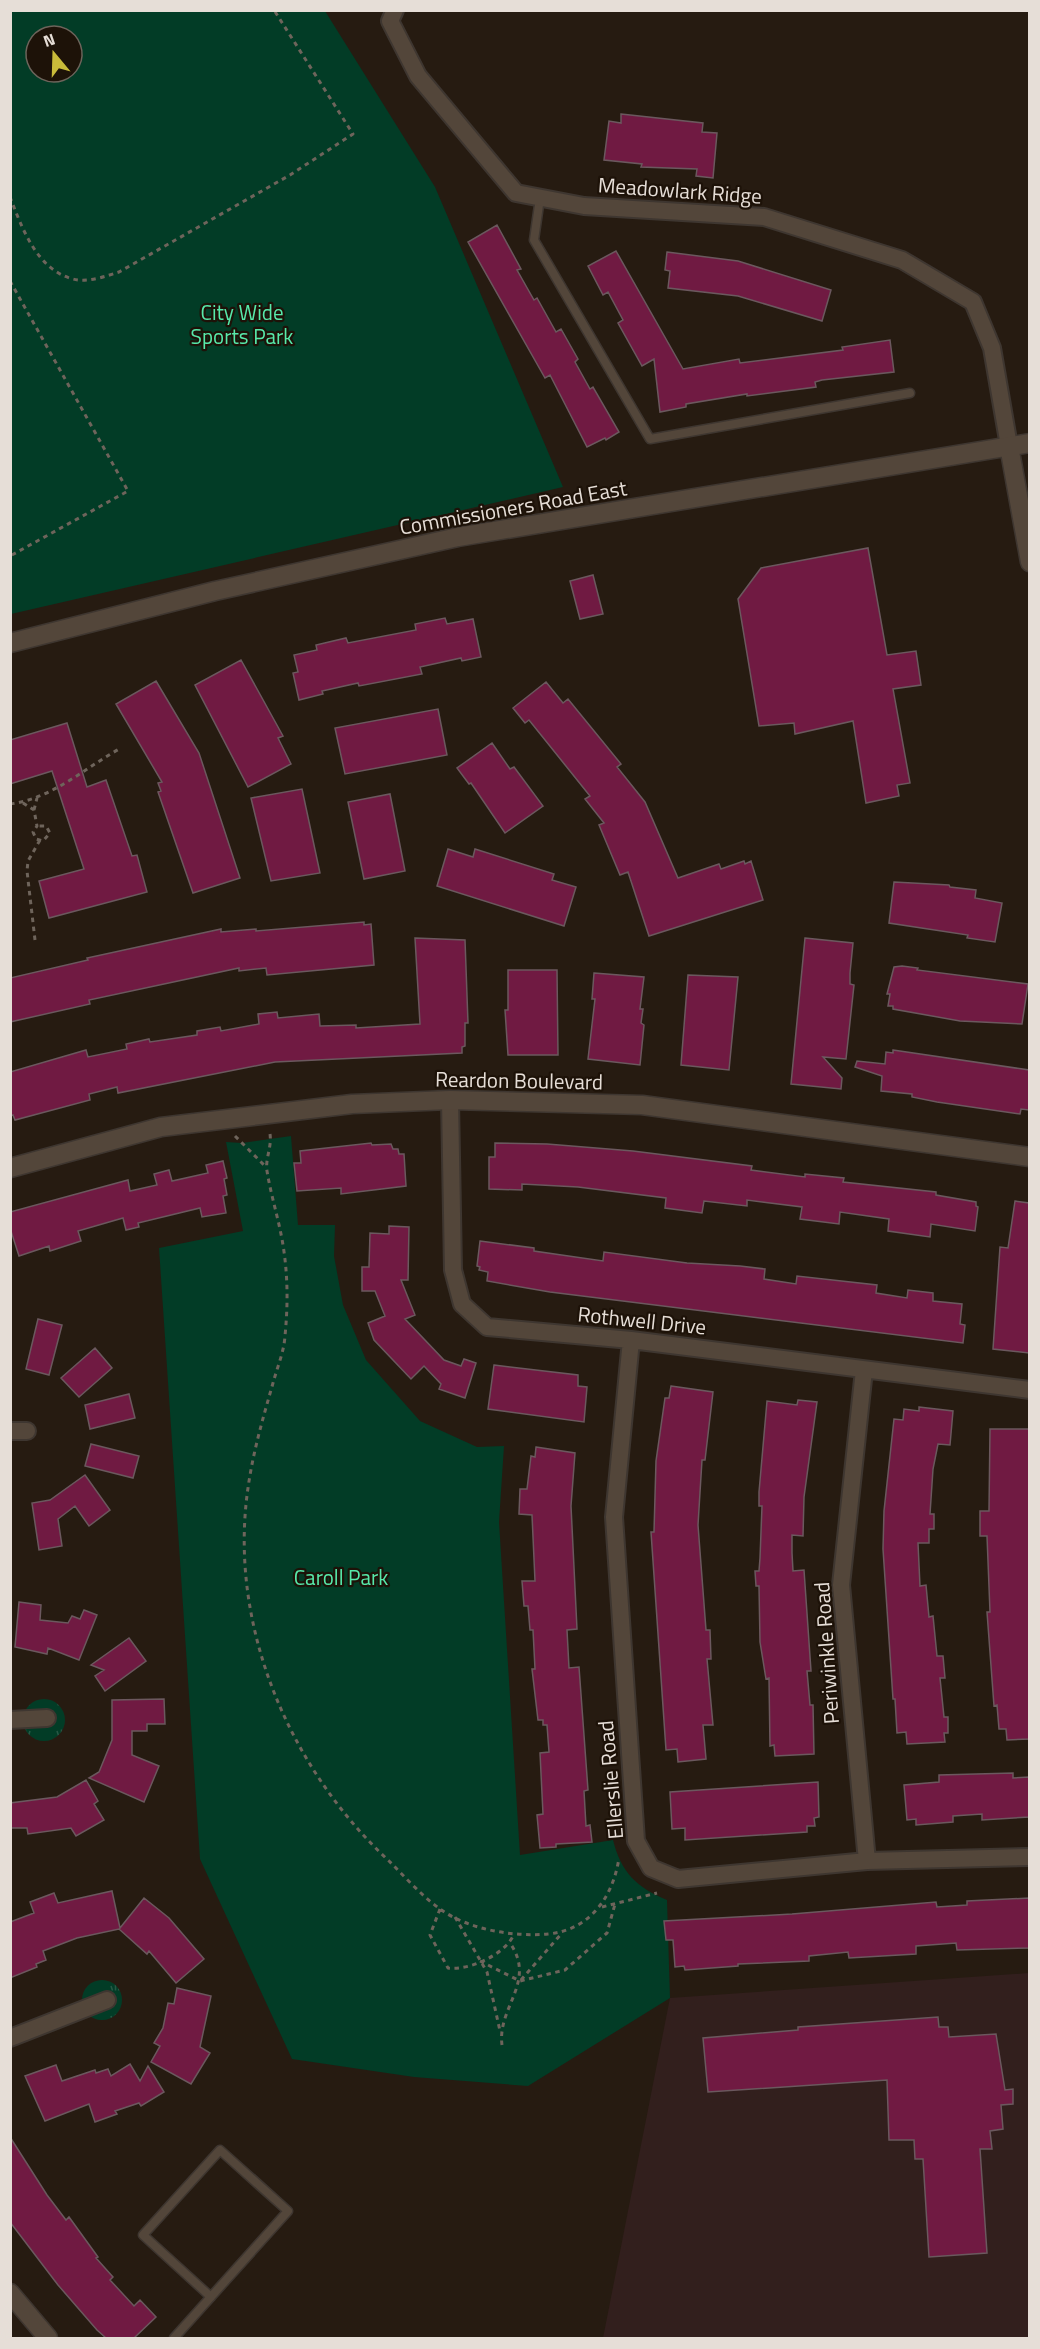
<svg xmlns="http://www.w3.org/2000/svg" width="1040" height="2349" font-family="'Titillium Web',sans-serif">
  <style>
    .education { fill: #321f1d }
    .grass { fill: url(#grass-tufts) }
    .park { fill: #023c26; fill-rule: evenodd }
    .building { fill: #701a42; stroke: #6b585e; stroke-width: 1.5 }
    .lines { fill: none; stroke-linecap: round; stroke-linejoin: round }
    .lane-casing { stroke: #3e3630; stroke-width: 11 }
    .street-casing { stroke: #3e3630; stroke-width: 20 }
    .secondary-casing { stroke: #3e3630; stroke-width: 21 }
    .path { stroke: #6e645b; stroke-width: 3; stroke-dasharray: 4.5 4.5; stroke-linecap: butt }
    .lane { stroke: #53463a; stroke-width: 8 }
    .street { stroke: #53463a; stroke-width: 16 }
    .secondary { stroke: #53463a; stroke-width: 18 }
    .labels { text-anchor: middle; dominant-baseline: central; stroke-width: 4.5; stroke-linejoin: round; paint-order: stroke }
    .street-label { font-size: 21px; fill: #e6ded7; stroke: #1d1208 }
    .park-label { font-size: 21px; fill: #57e9aa; stroke: #1d1208 }
  </style>
  <defs>
    <pattern id="grass-tufts" width="24" height="20" patternUnits="userSpaceOnUse" patternTransform="scale(1.5)"><rect width="24" height="20" fill="#023c26"/><path d="M3 7l-1-3M5 7V3M7 7l1-3M15 17l-1-3M17 17v-4M19 17l1-3" fill="none" stroke="#275845"/></pattern>
  </defs>
  <rect width="100%" height="100%" fill="#261b11"/>
  <path class="education" d="M1029,1973V2338H603L670,1998Z"/>
  <path class="grass" d="M23 1720a21 21 0 1 1 42 0a21 21 0 1 1-42 0Z
    M82 2000a20 20 0 1 1 40 0a20 20 0 1 1-40 0Z"/>
  <path class="park" d="M10,11H325L435,187L563,487L11,614ZM36,36H72V72H36Z
    M291,1136L298,1225H335L334,1256L343,1305L366,1360L420,1421L477,1447L504,1446L499,1522L520,1855L613,1840C621,1872 636,1887 667,1900L670,1998L528,2086L414,2077L292,2059L200,1859L159,1248L243,1231L226,1142L242,1143Z"/>
  <path class="building" d="M621,114L703,123L702,132L717,133L713,178L696,176L697,169L641,167L642,164L604,160L609,121L621,123Z
    M497,225L521,269L517,270L534,300L537,298L556,332L561,329L578,359L575,362L590,389L593,387L619,432L606,440L605,438L587,447L550,375L545,378L468,242Z
    M616,251L683,369L739,359L740,363L843,350L842,347L890,340L894,372L822,380L815,382L816,387L747,396V394L686,404V407L660,412L654,359L642,366L618,323L623,320L608,292L603,295L588,266Z
    M667,252L738,261L831,290L822,321L738,296L668,288L670,271L665,270Z
    M868,548L887,655L916,651L921,685L893,689L910,783L897,785L899,796L866,803L853,721L795,734L794,723L759,726L738,599L761,568Z
    M593,575L603,614L580,619L570,581Z
    M445,618L447,624L473,619L481,657L462,661L461,658L420,667L422,674L359,686L358,683L322,691L323,694L299,700L293,673L298,672L294,655L317,650L316,645L346,638L348,643L416,630L415,624Z
    M241,660L283,736L278,738L291,764L248,787L195,685Z
    M156,681L199,753L240,878L193,893L158,792L161,791L158,783L162,782L116,704Z
    M546,682L563,703L568,699L621,764L617,767L645,802L678,878L719,864L721,869L744,861L745,864L751,861L763,900L649,936L628,872L620,875L599,825L604,823L585,799L590,796L529,720L525,723L513,708Z
    M438,709L447,755L345,774L335,728Z
    M67,723L87,787L106,780L132,856L137,855L147,892L49,918L39,881L84,869L52,771L10,784V740Z
    M492,743L510,769L514,767L543,806L505,833L471,783L469,784L457,768Z
    M302,789L320,873L271,881L251,798Z
    M390,794L405,871L364,879L348,802Z
    M448,849L473,857L475,849L554,874L552,880L576,887L564,926L437,886Z
    M894,882L949,885L950,887L976,890L975,898L1002,903L995,942L967,938L968,935L889,923Z
    M364,922V925L371,924L374,965L267,975L266,968L239,971V968L89,1000L90,1004L10,1022V978L88,960L87,958L221,929V932L256,929V931Z
    M415,938L465,940L468,1023H465V1046L462,1047V1053L275,1062L118,1093L117,1087L89,1094L90,1100L15,1120L13,1115L10,1116V1072L86,1050L88,1057L127,1049L126,1044L149,1039L150,1042L197,1035V1031L220,1027L221,1031L259,1024L258,1014L277,1012L278,1018L319,1014L320,1026L356,1025V1028L420,1024Z
    M805,938L853,943L850,973V984L854,985L846,1059L823,1057L842,1078L841,1089L791,1084Z
    M902,966L918,968L917,970L1028,984L1022,1024L960,1021L893,1009V1006H888L890,994H887L894,967Z
    M508,970H557L558,1055H508L505,1010H508Z
    M594,973L644,977L640,1009H643L641,1023L644,1025L640,1065L588,1059L595,999H592Z
    M688,975L738,977L729,1070L681,1065Z
    M893,1050L1029,1070V1110L1021,1109L1020,1114L937,1102L912,1097V1094L881,1091L882,1076L855,1067L857,1061L885,1064L886,1052L893,1053Z
    M371,1143L372,1145L391,1144L393,1149H398L399,1154H404L406,1186L341,1194V1188L297,1191L294,1163H301L300,1151Z
    M495,1143L547,1144L633,1151L752,1166L751,1170L805,1177V1174L844,1178L843,1182L936,1192V1195L976,1202V1206L978,1207L975,1231L931,1224L930,1237L888,1231L889,1219L840,1212L839,1224L800,1219L802,1207L747,1200V1206L704,1201L702,1213L665,1208L666,1198L578,1187L522,1184V1190L489,1189V1157H495Z
    M223,1161L227,1178L224,1179L227,1195L223,1196L226,1213L202,1217L200,1208L138,1223L139,1227L126,1230L123,1218L78,1231L81,1241L50,1251L49,1246L19,1256L10,1228V1212L128,1180L130,1191L157,1185L154,1174L169,1170L172,1181L208,1173L206,1165Z
    M1015,1201L1029,1203V1353L993,1349L1000,1247L1008,1248Z
    M389,1226L409,1227L408,1280H401L415,1315L405,1319L444,1360L461,1366L464,1359L476,1363L465,1398L439,1389L441,1384L424,1366L411,1379L374,1340L368,1323L385,1316L375,1291H362V1267H369L370,1233L389,1234Z
    M480,1241L534,1248V1251L603,1261L604,1252L687,1263L740,1266L765,1269L764,1279L796,1284L797,1276L877,1285L876,1293L907,1298L908,1290L933,1293V1301L962,1304L960,1324L965,1325L963,1343L550,1292L487,1281L488,1272L479,1270L480,1267L477,1266Z
    M38,1319L62,1325L49,1375L26,1369Z
    M95,1348L112,1368L79,1397L61,1378Z
    M494,1365L578,1375V1386L587,1387L584,1422L488,1409Z
    M671,1386L713,1392L705,1460H702L698,1525L706,1630H710L711,1659H707L713,1725H703L706,1759L678,1762L677,1749L666,1750L651,1532H654L656,1461L665,1398H669Z
    M129,1394L135,1418L90,1429L85,1405Z
    M798,1400L817,1402L804,1497L803,1536L792,1535V1553L793,1571L804,1570L811,1671H807L810,1705H813L814,1754L775,1756L774,1745L770,1746L769,1678L766,1679L760,1642L759,1586H756L755,1571H759L760,1558L762,1506H759V1492L767,1401L797,1405Z
    M919,1407L953,1411L950,1445L938,1444L933,1469L930,1514H934V1529H929V1543H918L920,1586L926,1585L929,1617L933,1616L937,1656H943L945,1678H940L944,1717H948V1733H944L945,1742L907,1744L906,1732L897,1733L895,1699H893L883,1549L884,1511L894,1419L903,1420L904,1409L919,1411Z
    M990,1429H1029V1739L1007,1740L1006,1729H999L997,1705L994,1706L987,1612H990L987,1536H980V1511H989Z
    M91,1444L139,1456L133,1478L85,1466Z
    M536,1447L575,1453L571,1506L577,1629L567,1630L569,1668L579,1667L588,1790L584,1791L586,1826L590,1825L592,1842L556,1844V1847L540,1848L537,1815L543,1814L540,1753L549,1752L547,1725H543V1720H538L532,1669H535L533,1630H530L528,1606H524L522,1581H535L532,1515L519,1514L520,1489H527L531,1456L535,1457Z
    M85,1475L110,1510L89,1526L75,1506L58,1519L62,1546L39,1550L32,1503L50,1500Z
    M19,1602L41,1605L40,1620L68,1623L72,1616L80,1619L84,1610L97,1615L79,1660L48,1648L47,1654L15,1647Z
    M129,1638L146,1661L105,1691L95,1676L104,1670L91,1665Z
    M164,1699L165,1724H147V1731H132V1755L159,1766L144,1802L89,1778L99,1772L112,1740V1700Z
    M1013,1773V1778L1029,1777V1817L982,1820V1814L953,1816V1822L916,1825V1819L907,1820L904,1785L939,1782V1775Z
    M86,1780L98,1801L94,1804L104,1820L76,1836L71,1828L28,1834L27,1828H10V1803L57,1797Z
    M818,1782L819,1817L814,1818L815,1826H807V1832L685,1840V1828L672,1829L670,1792Z
    M112,1891L120,1928L144,1898L169,1918L204,1959L176,1983L149,1951L147,1954L119,1929L77,1938L43,1951L46,1960L36,1964L37,1967L10,1978V1922L34,1913L30,1902L54,1893L58,1903Z
    M1029,1898V1948L957,1950L956,1943L916,1946V1954L849,1958L848,1952L809,1956V1961L738,1964V1966L685,1970L684,1966L675,1967L673,1940H666L664,1921L792,1914L936,1902L937,1907L967,1905V1901Z
    M177,1988L211,1996L200,2047L210,2053L191,2084L151,2062L160,2046L154,2043L163,2028L168,2003L174,2004Z
    M938,2017L939,2027H948L949,2037L996,2034L1005,2090L1013,2089V2104L1001,2105L1003,2129L990,2131L992,2149H980L987,2253L929,2257L923,2159H915L914,2140H889L887,2080L708,2092L703,2038L798,2030V2027Z
    M130,2064L140,2081L148,2066L164,2092L141,2106L139,2103L115,2111L117,2114L95,2122L89,2104L45,2121L25,2076L56,2065L62,2081L95,2070L96,2073L108,2069L111,2076Z
    M10,2137L47,2195L66,2220L69,2217L98,2257L96,2258L113,2277L110,2280L134,2306L140,2300L156,2317L134,2338H106L97,2330L58,2285L10,2222Z"/>
  <g class="lines">
    <defs>
      <path id="lane" d="M540,198L534,240L650,439L910,393
        M174,2338L288,2211L220,2150L143,2235L211,2297"/>
      <path id="street" d="M395,10L390,21L418,76L516,193L584,206L764,217L902,260L973,302L992,348L1009,446
        M450,1100L453,1270L462,1304L487,1327L631,1340L1030,1390
        M631,1340L614,1517L636,1841L651,1868L678,1879L867,1861L1030,1857
        M864,1370L841,1585L867,1861
        M10,1431H27
        M10,1720L47,1718
        M10,2038L107,2000"/>
      <path id="secondary" d="M1009,446L1030,562
        M10,643L215,591L458,537L1030,443
        M10,1168L161,1127L352,1104L450,1100L642,1105L1030,1157
        M10,2293L48,2338"/>
    </defs>
    <use href="#lane" class="lane-casing"/>
    <use href="#street" class="street-casing"/>
    <use href="#secondary" class="secondary-casing"/>
    <path class="path" d="M10,197C22,228 37,270 73,279C88,283 106,276 119,272L290,175L353,134L274,10
      M10,281L128,491L10,556
      M23,803L34,810L37,826L33,832L36,839L43,841L50,833L46,826H37
      M10,804C52,799 86,767 121,748
      M34,810L37,798
      M35,940L27,871L28,861L40,840
      M270,1134C272,1147 265,1159 267,1171C271,1196 279,1220 283,1245C288,1276 288,1305 285,1336C284,1352 277,1368 273,1383C263,1418 253,1452 248,1488C228,1625 289,1768 389,1861C405,1877 422,1896 440,1909C469,1930 514,1937 548,1934C590,1930 613,1897 619,1858
      M235,1136L266,1167
      M602,1907L657,1893
      M440,1909L430,1935L448,1968C469,1971 506,1954 514,1934
      M455,1917L487,1972L500,2031
      M480,1961L520,1981L565,1970L607,1933L615,1904
      M521,1980L562,1933
      M502,2045C497,2007 537,1982 510,1943"/>
    <use href="#lane" class="lane"/>
    <use href="#street" class="street"/>
    <use href="#secondary" class="secondary"/>
  </g>
  <g class="labels">
    <g class="street-label">
      <text transform="translate(680 190) rotate(4)">Meadowlark Ridge</text>
      <text transform="translate(513 507) rotate(-10)">Commissioners Road East</text>
      <text transform="translate(519 1080) rotate(1)">Reardon Boulevard</text>
      <text transform="translate(642 1320) rotate(6)">Rothwell Drive</text>
      <text transform="translate(826 1653) rotate(-94)">Periwinkle Road</text>
      <text transform="translate(610 1780) rotate(-95)">Ellerslie Road</text>
    </g>
    <g class="park-label">
      <text x="242" y="312">City Wide<tspan x="242" dy="24">Sports Park</tspan></text>
      <text x="341" y="1577">Caroll Park</text>
    </g>
  </g>
  <rect width="1040" height="2349" fill="none" stroke="#e6ded7" stroke-width="24"/>
  <g transform="translate(54 54) rotate(341)"><circle r="28" fill="#1d1208" stroke="#6d645b" stroke-width="1.5"/>
  <path d="M0-4.5L10 22L0 15L-10 22Z" fill="#c9bb3a"/>
  <text y="-9" font-size="16" font-weight="bold" text-anchor="middle" fill="#e6ded7">N</text>
  </g>
</svg>
